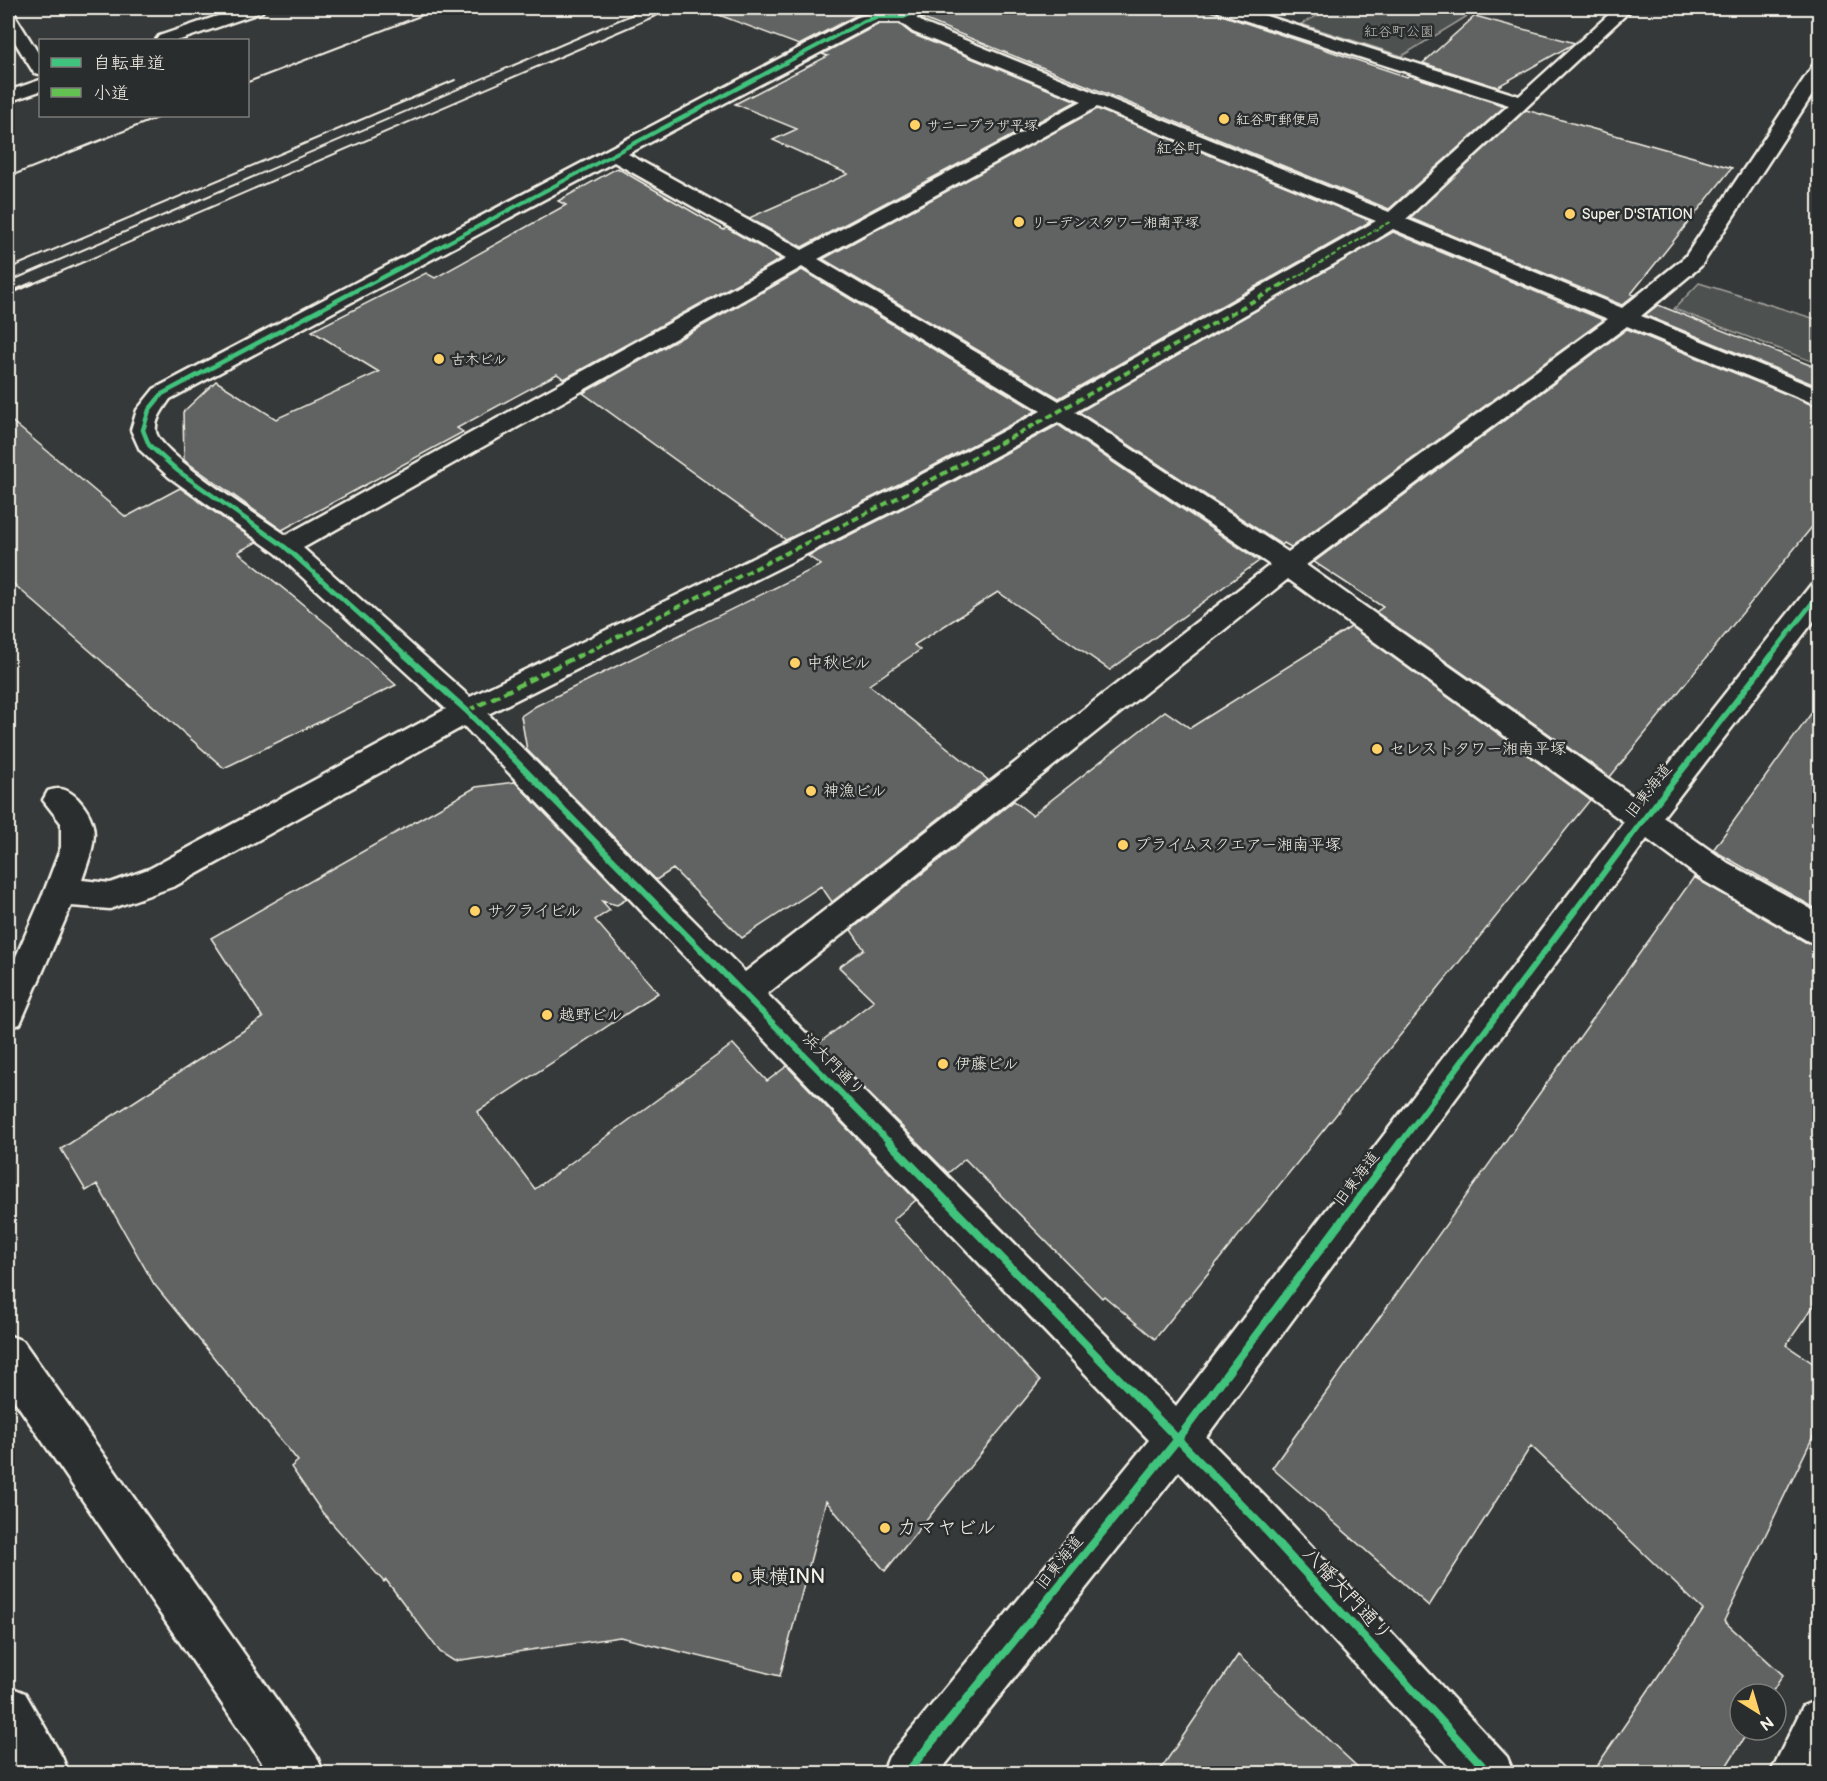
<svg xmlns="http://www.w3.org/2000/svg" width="1827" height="1781" font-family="'Balsamiq Sans','Klee One',sans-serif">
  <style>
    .green { fill: #4e514f; stroke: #a1a19c; stroke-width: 1.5 }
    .building { fill: #616362; stroke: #f4f1e8; stroke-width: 1.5 }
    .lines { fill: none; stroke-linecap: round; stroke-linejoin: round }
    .minor-casing { stroke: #f4f1e8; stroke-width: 5 }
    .minor { fill: #2a2d2e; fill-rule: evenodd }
    .rail-far1 { stroke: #f4f1e8; stroke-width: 2 }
    .rail { stroke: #f4f1e8; stroke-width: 4 }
    .quiet-far2 { stroke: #63c152; stroke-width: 2; stroke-dasharray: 5 2; stroke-linecap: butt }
    .quiet-far1 { stroke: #63c152; stroke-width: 4; stroke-dasharray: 7 4; stroke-linecap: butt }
    .quiet { stroke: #63c152; stroke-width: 4.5; stroke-dasharray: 9 4.5; stroke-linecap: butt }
    .cycleway-far3-casing { stroke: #2a2d2e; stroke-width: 6 }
    .cycleway-far2-casing { stroke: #2a2d2e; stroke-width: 8 }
    .cycleway-far1-casing { stroke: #2a2d2e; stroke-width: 10 }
    .cycleway-casing { stroke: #2a2d2e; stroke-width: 11 }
    .cycleway-far3 { stroke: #40c37c; stroke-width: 4 }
    .cycleway-far2 { stroke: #40c37c; stroke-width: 4.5 }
    .cycleway-far1 { stroke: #40c37c; stroke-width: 6 }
    .cycleway { stroke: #40c37c; stroke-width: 8 }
    .poi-dot { fill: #ffd166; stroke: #2a2d2e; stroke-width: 2 }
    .labels { text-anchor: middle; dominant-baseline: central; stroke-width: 5; stroke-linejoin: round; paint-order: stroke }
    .far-park-label { font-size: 14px; fill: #bab9b2; stroke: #2a2d2e }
    .far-poi-label { font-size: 14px; fill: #f4f1e8; stroke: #2a2d2e; text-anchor: start }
    .far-neighbourhood-label { font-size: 15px; fill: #f4f1e8; stroke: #2a2d2e }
    .poi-label { font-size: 16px; fill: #f4f1e8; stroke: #2a2d2e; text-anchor: start }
    .street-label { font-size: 16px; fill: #f4f1e8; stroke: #2a2d2e }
    .near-poi-label { font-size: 20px; fill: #f4f1e8; stroke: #2a2d2e; text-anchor: start }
    .near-street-label { font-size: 20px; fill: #f4f1e8; stroke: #2a2d2e }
  </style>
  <rect width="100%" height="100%" fill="#363939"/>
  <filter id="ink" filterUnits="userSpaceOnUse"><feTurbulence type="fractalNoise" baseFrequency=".0167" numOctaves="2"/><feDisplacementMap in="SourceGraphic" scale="12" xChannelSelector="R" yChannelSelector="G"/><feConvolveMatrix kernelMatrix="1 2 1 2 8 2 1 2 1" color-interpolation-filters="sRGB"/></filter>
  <g filter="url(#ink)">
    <path class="green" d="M1332,8H1444L1469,15L1402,56L1301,24Z
      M1699,283L1819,320V364L1674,309Z"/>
    <path class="building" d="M712,8H906L901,10H876L857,15L799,45L711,12Z
      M933,8H1201L1407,77L1409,75L1505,106L1389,209L921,18L930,14Z
      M1475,16L1575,43L1497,87L1423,63Z
      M879,24H899L912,34L1077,101L802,247L749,218L848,174L773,140L797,129L735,104L828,56L822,54Z
      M1097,109L1371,221L1059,398L823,259Z
      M1526,110L1732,168L1631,294L1634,295L1622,305L1410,218Z
      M617,168L724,230L727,228L781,259L564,379L557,374L457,428L463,432L282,530L184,460L183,412L216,381L276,419L379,372L312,331L426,273L435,278L566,205L558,201Z
      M1393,232L1603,320L1291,547L1284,543L1282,545L1079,412Z
      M802,270L1036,411L901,483L786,540L583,393Z
      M1658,305L1820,369V387L1645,315Z
      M1627,329L1820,408V517L1610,777L1376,612L1383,607L1314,562Z
      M8,418L126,517L180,488L257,542L238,552L332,628L396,685L224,768L8,579Z
      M1058,425L1259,561L1110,670L998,592L914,645L920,650L869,685L988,780L832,902L821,886L742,938L673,869L656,880L527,750L521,716L536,706L821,565L808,556L921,499Z
      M1351,627L1590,800L1155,1339L1104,1296L1102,1298L965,1159L948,1173L819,1043L874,1001L839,967L864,949L851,930L1014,801L1032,815L1165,711L1190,728Z
      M1820,701V911L1713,850Z
      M515,782L627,899L617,905L602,901L610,910L595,920L658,993L477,1112L535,1189L733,1044L767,1081L787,1066L916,1200L893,1220L1040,1381L885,1571L826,1501L780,1676L620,1637L454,1661L440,1652L386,1580L384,1582L322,1512L291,1467L298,1461L154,1284L97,1184L86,1191L61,1149L263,1018L211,938L476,787Z
      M1694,877L1807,943L1820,947V1297L1786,1345L1820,1368V1422L1724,1621L1783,1675L1771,1694H1740V1730H1749L1722,1773H1592L1703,1610L1531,1446L1429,1606L1272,1468Z
      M1238,1655L1364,1773H1158Z"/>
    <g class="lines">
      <defs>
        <path id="minor" d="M241,8H264L262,12L180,40H156L159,36Z
          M910,8H931L929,12L916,18L925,24L1389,212L1509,105L1219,12L1217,8H1241L1519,96L1616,8H1633L1406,219L1622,308L1685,257L1814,64L1820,63V83L1701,266L1641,316L1820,390V406L1627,326L1306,565L1640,801L1810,586L1820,584V613L1663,817L1728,863L1820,914V945L1808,941L1704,881L1647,839L1206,1437L1278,1510L1507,1757L1514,1774H1456L1179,1471L938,1774H882L889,1757L1149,1440L464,726L175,886L110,909L71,906L20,1024L8,1028V975L44,892L61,847V823L43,800L48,791C61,787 67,789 77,798C104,827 93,847 82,880L110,883L151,868L446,709L276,553L169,477L140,450L131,430L137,410L154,389L858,17L877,12H901ZM878,22H900L913,32L1082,101L802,250L628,154ZM1097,107L1376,221L1059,401L818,259ZM614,162L786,259L286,535C262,518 161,455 156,432C154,420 164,408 170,399ZM1393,229L1608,319L1288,552L1075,412L1374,241ZM802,267L1041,411L902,485L470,697L303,548ZM1058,422L1270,565L745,972L488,714L920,497ZM1288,579L1624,822L1176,1406L767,994Z
          M8,13L14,14L40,56V74L34,73L8,31Z
          M40,80V91L8,102V91Z
          M8,1335L23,1341L317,1757L324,1774H270L8,1391Z
          M8,1686L25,1693L62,1757L69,1774H17L8,1756Z
          M1820,1699V1774H1770L1803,1706Z"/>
      </defs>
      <use href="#minor" class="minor-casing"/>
      <use href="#minor" class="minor"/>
      <path class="rail-far1" d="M248,82L441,8
        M8,177L162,116
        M8,269L455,80
        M8,282L647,8
        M30,285L674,8"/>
      <path class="rail" d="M8,294L33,283"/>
      <path class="quiet-far2" d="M1283,285L1391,221"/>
      <path class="quiet-far1" d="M577,657L911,491L1045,419L1285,283"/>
      <path class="quiet" d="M467,711L580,655"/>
      <defs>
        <path id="cycleway-far3" d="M368,285L864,21L877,17H904L923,8"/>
        <path id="cycleway-far2" d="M370,283L162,394L149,410L143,430L149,445L178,471L285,547L407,657
          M1770,657L1820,593"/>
        <path id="cycleway-far1" d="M405,655L467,711L891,1144
          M1400,1144L1644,819L1772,655"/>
        <path id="cycleway" d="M889,1142L1262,1526L1490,1774
          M906,1774L1178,1439L1401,1142"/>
      </defs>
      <use href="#cycleway-far3" class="cycleway-far3-casing"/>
      <use href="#cycleway-far2" class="cycleway-far2-casing"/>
      <use href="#cycleway-far1" class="cycleway-far1-casing"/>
      <use href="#cycleway" class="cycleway-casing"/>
      <use href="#cycleway-far3" class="cycleway-far3"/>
      <use href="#cycleway-far2" class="cycleway-far2"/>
      <use href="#cycleway-far1" class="cycleway-far1"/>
      <use href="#cycleway" class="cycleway"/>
    </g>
  </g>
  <g class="poi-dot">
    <circle cx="1224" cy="119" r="6"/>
    <circle cx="915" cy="125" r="6"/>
    <circle cx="1570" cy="214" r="6"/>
    <circle cx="1019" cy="222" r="6"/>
    <circle cx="439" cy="359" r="6"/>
    <circle cx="795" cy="663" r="6"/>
    <circle cx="1377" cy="749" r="6"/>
    <circle cx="811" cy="791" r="6"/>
    <circle cx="1123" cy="845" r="6"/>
    <circle cx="475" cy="911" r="6"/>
    <circle cx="547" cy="1015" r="6"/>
    <circle cx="943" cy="1064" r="6"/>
    <circle cx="885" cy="1528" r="6"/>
    <circle cx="737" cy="1577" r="6"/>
  </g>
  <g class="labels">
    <g class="far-park-label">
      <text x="1399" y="31">紅谷町公園</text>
    </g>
    <g class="far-poi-label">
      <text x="1236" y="119">紅谷町郵便局</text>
      <text x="927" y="125">サニープラザ平塚</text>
      <text x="1582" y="214">Super D'STATION</text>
      <text x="1031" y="222">リーデンスタワー湘南平塚</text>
      <text x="451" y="359">古木ビル</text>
    </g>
    <g class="far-neighbourhood-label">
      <text x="1179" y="148">紅谷町</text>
    </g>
    <g class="poi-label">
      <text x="807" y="663">中秋ビル</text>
      <text x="1389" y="749">セレストタワー湘南平塚</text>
      <text x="823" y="791">神漁ビル</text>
      <text x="1135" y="845">プライムスクエアー湘南平塚</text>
      <text x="487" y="911">サクライビル</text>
      <text x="559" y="1015">越野ビル</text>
      <text x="955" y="1064">伊藤ビル</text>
    </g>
    <g class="street-label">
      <text transform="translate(1649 791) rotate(-52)">旧東海道</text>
      <text transform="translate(833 1065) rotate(46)">浜大門通り</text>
      <text transform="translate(1357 1179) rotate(-53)">旧東海道</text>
      <text transform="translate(1060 1563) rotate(-51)">旧東海道</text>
    </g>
    <g class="near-poi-label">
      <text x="897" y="1528">カマヤビル</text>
      <text x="749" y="1577">東横INN</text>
    </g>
    <g class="near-street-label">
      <text transform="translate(1347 1594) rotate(47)">八幡大門通り</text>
    </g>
  </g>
  <rect width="1827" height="1781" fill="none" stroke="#2a2d2e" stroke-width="30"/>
  <rect x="15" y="15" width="1797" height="1751" fill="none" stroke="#f4f1e8" stroke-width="2" filter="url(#ink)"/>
  <rect x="39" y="39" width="210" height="78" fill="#2a2d2e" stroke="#7b7b78" stroke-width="1.5"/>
  <rect x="51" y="58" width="30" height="9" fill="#40c37c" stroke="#7b7b78" stroke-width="1.5"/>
  <text x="93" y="69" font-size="18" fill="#f4f1e8">自転車道</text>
  <rect x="51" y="88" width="30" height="9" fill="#63c152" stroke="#7b7b78" stroke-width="1.5"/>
  <text x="93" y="99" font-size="18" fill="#f4f1e8">小道</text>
  <g transform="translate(1758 1712) rotate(143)"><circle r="28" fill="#2a2d2e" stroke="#7b7b78" stroke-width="1.5"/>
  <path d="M0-4.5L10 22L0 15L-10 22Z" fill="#ffd166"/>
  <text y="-9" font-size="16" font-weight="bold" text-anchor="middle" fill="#f4f1e8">N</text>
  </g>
</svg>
